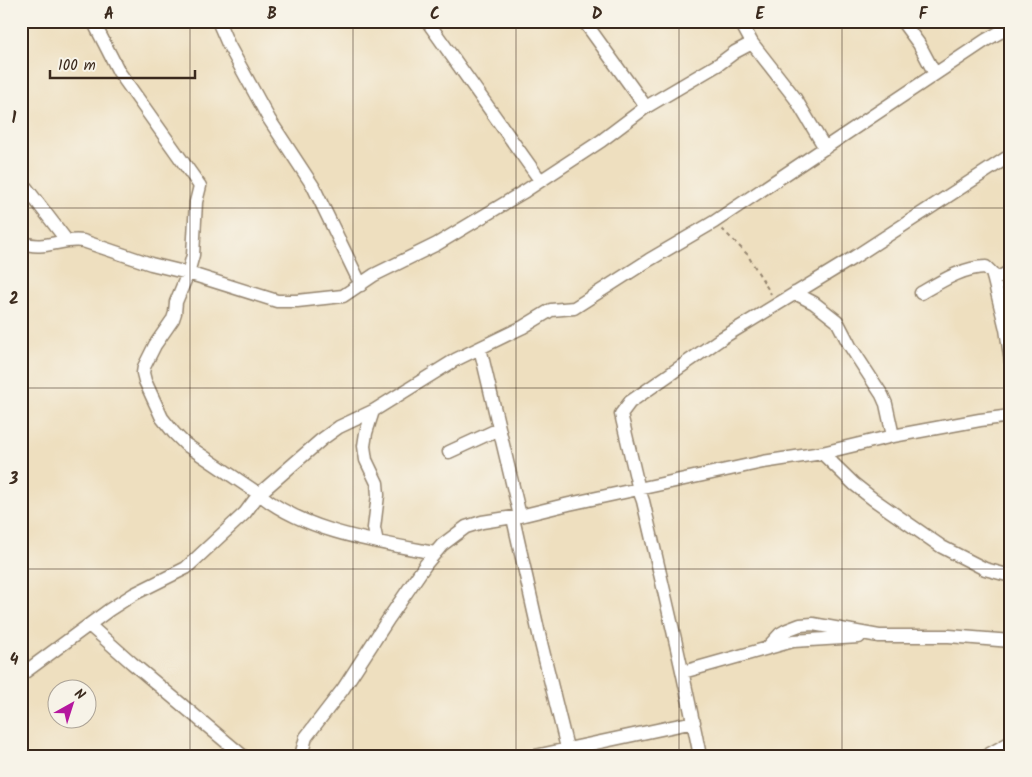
<svg xmlns="http://www.w3.org/2000/svg" width="1032" height="777" font-family="Kalam,sans-serif">
  <style>
    .lines { fill: none; stroke-linecap: round; stroke-linejoin: round }
    .minor-casing { stroke: #94846e; stroke-width: 15 }
    .path { stroke: #94846e; stroke-width: 2; stroke-dasharray: 4 4; stroke-linecap: butt }
    .minor { stroke: #fff; stroke-width: 12 }
    .grid { fill: none; stroke: #3b2a1e; stroke-width: 1; stroke-opacity: 0.55 }
    .neatline { fill: none; stroke: #3b2a1e; stroke-width: 2 }
    .grid-label { font-size: 16px; text-anchor: middle; font-weight: bold; fill: #3b2a1e }
  </style>
  <rect width="100%" height="100%" fill="#f7f3e8"/>
  <filter id="ink" filterUnits="userSpaceOnUse"><feTurbulence type="fractalNoise" baseFrequency=".02" numOctaves="2"/><feDisplacementMap in="SourceGraphic" scale="10" xChannelSelector="R" yChannelSelector="G"/><feConvolveMatrix kernelMatrix="1 2 1 2 8 2 1 2 1" color-interpolation-filters="sRGB"/></filter>
  <filter id="wash" filterUnits="userSpaceOnUse"><feTurbulence type="fractalNoise" baseFrequency=".0096" numOctaves="4" result="noise"/><feDisplacementMap in="SourceGraphic" scale="20" xChannelSelector="R" yChannelSelector="G"/><feGaussianBlur stdDeviation="1.12" result="paint"/><feColorMatrix in="noise" values="0 0 0 0 0 0 0 0 0 0 0 0 0 0 0 0 0 1.4 0 .05"/><feComposite in="paint" operator="in"/></filter>
  <g filter="url(#wash)">
    <rect width="100%" height="100%" fill="#eedfbf"/>
  </g>
  <g filter="url(#ink)">
    <g class="lines">
      <defs>
        <path id="minor" d="M93,21L119,72L200,186L196,202L193,255L188,273L176,302L175,313L173,319L155,345L144,367L143,373L145,381L162,418L174,433L185,444L259,494L321,440L339,427L373,411L455,360L523,327L551,310L574,308L649,260L714,222L986,40L1011,26
          M218,21L228,44L269,119L313,186L361,285
          M427,21L540,180
          M584,21L646,107
          M740,21L752,43L795,98L825,148
          M902,21L919,44L935,74
          M21,181L67,241
          M21,242C44,252 62,237 83,241L151,264L188,273L277,301H297L343,296L374,275L437,244L525,191L601,141L646,107L719,64L735,52L752,43
          M994,280L1011,271
          M795,293L814,303L837,321L850,346L882,395L886,404L893,436
          M921,293C940,282 963,267 986,267L992,273L994,280L1006,329L1011,362
          M480,348L520,516
          M373,411L366,433L364,446L366,460L377,483L378,495L374,528L377,542
          M449,452L499,429
          M822,453L854,484L873,499L942,547L985,569L1011,576
          M513,518L541,643L569,756
          M89,625L132,663L243,756
          M767,648L780,634L787,630L800,625L813,624L879,636H949L1011,641
          M683,672L793,641L859,637
          M21,675L109,610L134,594L186,568L245,513L259,494C306,532 376,542 435,553
          M301,756L306,737L343,689L389,618L426,564L442,545L466,527L482,522L520,516L569,504L763,462L822,453L893,436L980,420L1011,416
          M535,756L694,722
          M700,756C683,670 663,586 643,501L639,490L621,414L630,402L722,338L853,258L1011,155
          M986,756L1011,742"/>
      </defs>
      <use href="#minor" class="minor-casing"/>
      <path class="path" d="M722,229L747,254L771,294"/>
      <use href="#minor" class="minor"/>
    </g>
  </g>
  <path class="grid" d="M190,21V756M353,21V756M516,21V756M679,21V756M842,21V756M21,208H1011M21,388H1011M21,569H1011"/>
  <rect width="1032" height="777" fill="none" stroke="#f7f3e8" stroke-width="55"/>
  <g transform="translate(72 704) rotate(39)"><circle r="24" fill="#f7f3e8" stroke="#aca397"/>
  <path d="M0-4L9 19L0 12L-9 19Z" fill="#b5179e"/>
  <text y="-8" font-size="14" font-weight="bold" text-anchor="middle" fill="#3b2a1e">N</text>
  </g>
  <path d="M50 70v8h145v-8" fill="none" stroke="#3b2a1e" stroke-width="2.5"/>
  <text x="58" y="70" font-size="15" fill="#3b2a1e" stroke="#f7f3e8" stroke-width="4" paint-order="stroke">100 m</text>
  <rect x="28" y="28" width="976" height="722" class="neatline"/>
  <g class="grid-label">
    <text x="109" y="19">A</text>
    <text x="272" y="19">B</text>
    <text x="435" y="19">C</text>
    <text x="597" y="19">D</text>
    <text x="760" y="19">E</text>
    <text x="923" y="19">F</text>
    <text x="14" y="123">1</text>
    <text x="14" y="304">2</text>
    <text x="14" y="484">3</text>
    <text x="14" y="665">4</text>
  </g>
</svg>
